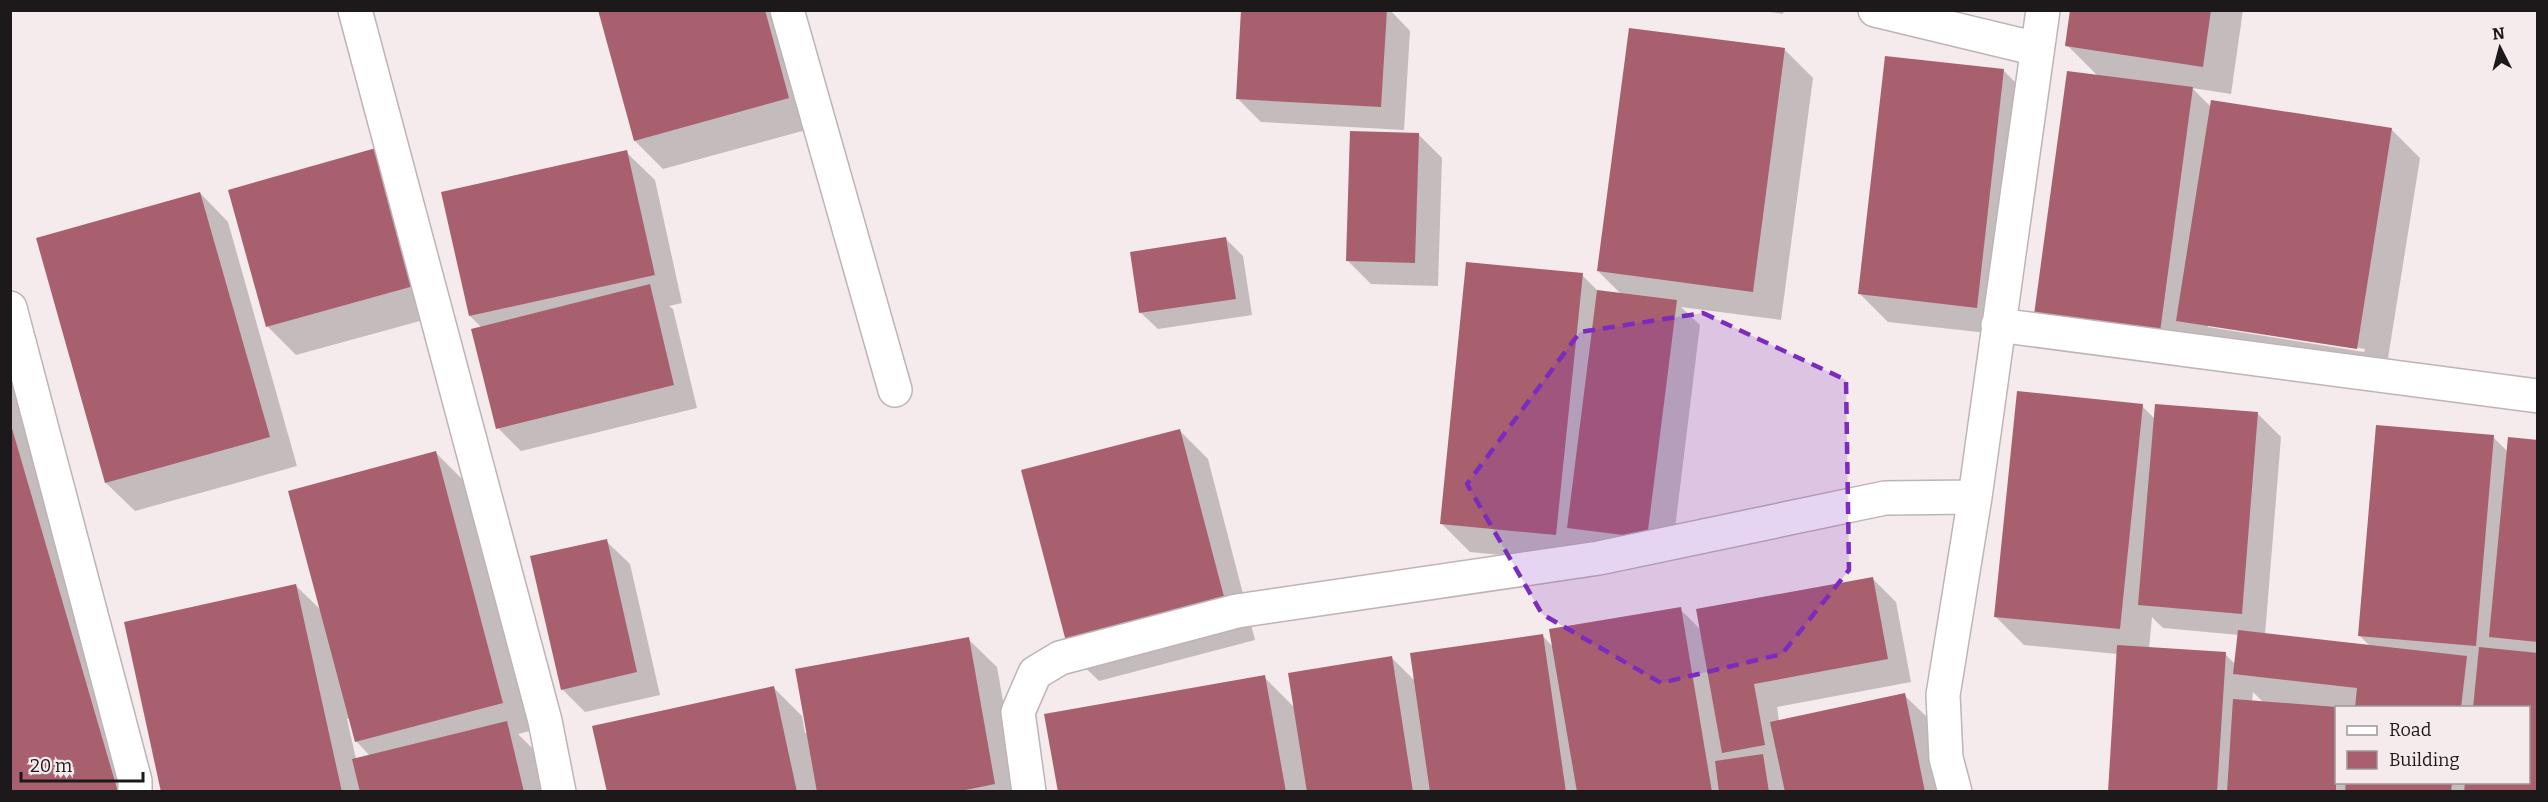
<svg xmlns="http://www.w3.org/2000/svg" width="2548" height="802" font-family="Bitter,serif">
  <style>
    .shadow { fill: #0003; fill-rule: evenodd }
    .building { fill: #a8606e }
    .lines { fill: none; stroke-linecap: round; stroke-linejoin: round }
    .minor-casing { stroke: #beb4b6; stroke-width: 36 }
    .minor { stroke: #fff; stroke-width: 33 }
    .marked { fill: #7b2cbf; fill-opacity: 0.2; stroke: #7b2cbf; stroke-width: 4.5; stroke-dasharray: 12 8; stroke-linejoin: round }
  </style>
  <rect width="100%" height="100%" fill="#f5eaec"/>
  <path class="shadow" d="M599,10H785L817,127L663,169L635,141Z
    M1243,10H1390L1410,31L1404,130L1261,122L1237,98Z
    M1757,10H1784L1783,14Z
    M2072,10H2243L2231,94L2192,88L2211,107L2391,129L2420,158L2385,377L2064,343L2098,76L2067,45ZM2208,324L2365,349L2364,352L2208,327Z
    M1785,50L1813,78L1781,320L1681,307L1700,325L1671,561L1592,551L1584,563L1470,552L1441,523L1582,275L1599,292L1622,295L1598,271Z
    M2003,70L2032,99L2005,335L1888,322L1860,294Z
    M1418,134L1442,158L1438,286L1371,284L1347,260Z
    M382,148L449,313L296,355L268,327Z
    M626,152L655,180L682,303L669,306L673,309L697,408L521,451L498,428L482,328L470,316Z
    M200,193L228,222L297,466L135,511L106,483Z
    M1226,239L1243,256L1252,315L1158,329L1141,313Z
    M10,366L137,792H10Z
    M2142,406L2155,419L2258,414L2281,437L2265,635L2371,647L2359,635L2493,437L2508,452L2538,442V792H2109L2118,654L2024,645L1995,616ZM2152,617L2163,628L2239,635L2236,665L2225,654L2149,649ZM2253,692L2264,703L2252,702ZM2336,708H2528V782H2336Z
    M1180,431L1208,459L1255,640L1099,681L1070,653Z
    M436,453L464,481L530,731L518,734L535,751L545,792H162L296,586L322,611ZM350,718L356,741L370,756L356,759L347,719Z
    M606,541L630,564L660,695L585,712L562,689Z
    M1873,579L1896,602L1911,682L1777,707L1779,721L1904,695L1928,718L1943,792H1060L1264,677L1295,708L1392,658L1416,682L1543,636L1553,647L1680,609L1701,630Z
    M968,639L997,667L1019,792H608L773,687L802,716L805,733H808Z"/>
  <path class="building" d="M598,10H765L789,98L634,141Z
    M1241,10H1387L1381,107L1236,99Z
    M2070,10H2211L2203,67L2065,46Z
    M1629,28L1785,48L1753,292L1597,271Z
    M1885,56L2004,69L1977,308L1858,294Z
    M2067,71L2193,87L2160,332L2034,315Z
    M2211,100L2392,128L2357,349L2176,321Z
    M1350,131L1419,133L1415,263L1346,261Z
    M383,146L421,284L266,327L228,190Z
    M627,150L655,275L469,316L441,192Z
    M200,192L270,437L105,483L36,238Z
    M1226,237L1236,299L1139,313L1130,252Z
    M1466,262L1583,273L1556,535L1440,524Z
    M650,284L674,385L496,429L471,329Z
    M1597,290L1677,300L1647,538L1567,528Z
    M2017,391L2143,404L2120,629L1994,617Z
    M2155,404L2258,412L2242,614L2138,605Z
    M11,425L118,792H10Z
    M2376,425L2494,435L2476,646L2358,636Z
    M1180,429L1228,612L1069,653L1021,470Z
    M2508,437L2538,440V642L2489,637Z
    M436,451L503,703L355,742L288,491Z
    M607,539L637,672L561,690L530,556Z
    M1873,577L1888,659L1754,684L1765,745L1722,753L1696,609Z
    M296,584L342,792H161L124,622Z
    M1681,607L1712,792H1577L1549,629Z
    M2238,630L2467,656L2461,708H2355L2357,688L2233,674Z
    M1543,634L1566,792H1430L1410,653Z
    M969,637L995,784L956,792H817L795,669Z
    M2117,645L2226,652L2217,792H2108Z
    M2479,647L2538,653V792H2464L2465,782H2528V708H2473Z
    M1392,656L1413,792H1307L1288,673Z
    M1265,675L1286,792H1058L1044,714Z
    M774,686L797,792H607L592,726Z
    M1905,693L1925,792H1785L1770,722Z
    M2233,699L2336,707V792H2227Z
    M507,721L524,792H360L352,759Z
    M1763,754L1769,792H1719L1715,761Z
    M2346,782H2452L2451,792H2345Z"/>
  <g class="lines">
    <defs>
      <path id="minor" d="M355,10L545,721L559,792
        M787,10L895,390
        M1875,10L2037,49
        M10,308L135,781V792
        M1998,325L2538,396
        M1029,792L1018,712L1035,673L1060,658L1237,611L1599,558L1885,498L1975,497
        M1955,792L1946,758L1943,695L1975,497L2043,10"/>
    </defs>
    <use href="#minor" class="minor-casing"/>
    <use href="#minor" class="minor"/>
  </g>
  <path class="marked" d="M1703,313L1846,380L1849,570L1782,654L1661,683L1542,614L1467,484L1580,332Z"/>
  <rect width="2548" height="802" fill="none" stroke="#1d191a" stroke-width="24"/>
  <rect x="2335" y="706" width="195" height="78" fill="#f5eaec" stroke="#9f9698" stroke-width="1.5"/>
  <rect x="2347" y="726" width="30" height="9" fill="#ffffff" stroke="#9f9698" stroke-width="1.5"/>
  <text x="2389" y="736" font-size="18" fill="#1d191a">Road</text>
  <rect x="2347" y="751" width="30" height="18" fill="#a8606e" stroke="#9f9698" stroke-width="1.5"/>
  <text x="2389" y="766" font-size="18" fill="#1d191a">Building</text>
  <g transform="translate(2500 48) rotate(354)" stroke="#f5eaec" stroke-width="4.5" paint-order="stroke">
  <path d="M0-4.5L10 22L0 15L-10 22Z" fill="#1d191a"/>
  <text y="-9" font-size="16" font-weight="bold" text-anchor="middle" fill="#1d191a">N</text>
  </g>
  <path d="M21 772v9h122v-9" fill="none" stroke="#1d191a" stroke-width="3"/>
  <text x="30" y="772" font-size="18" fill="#1d191a" stroke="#f5eaec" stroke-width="4.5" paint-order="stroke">20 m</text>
</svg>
